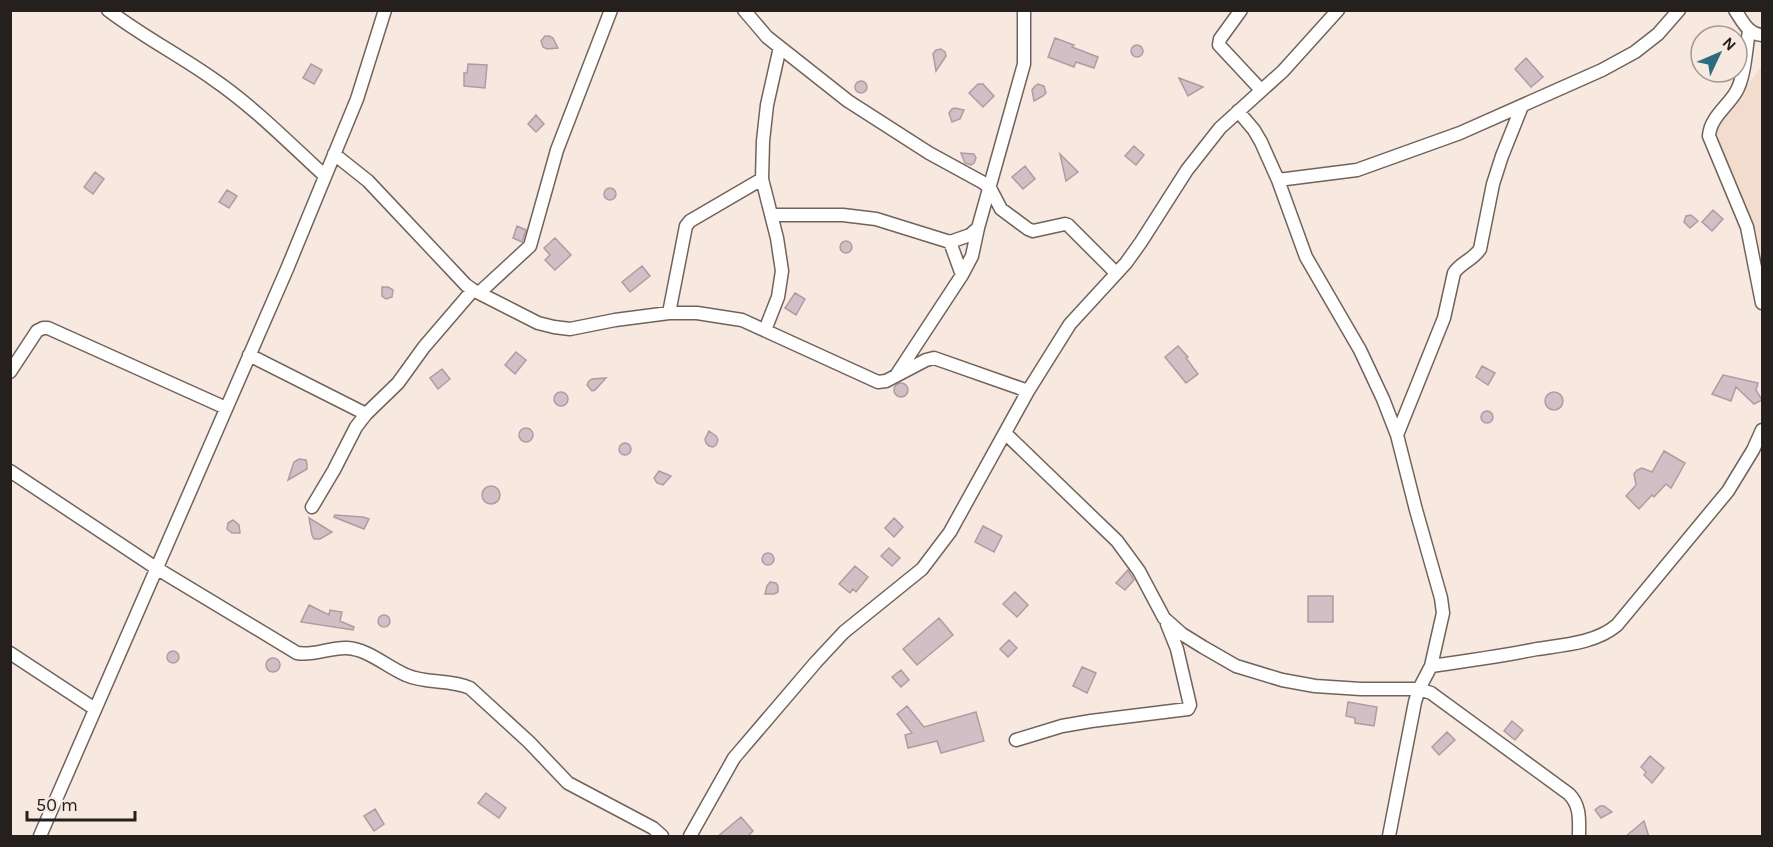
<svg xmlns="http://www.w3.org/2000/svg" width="1773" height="847" font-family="Karla,sans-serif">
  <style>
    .built { fill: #f2dccd }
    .building { fill: #d1bfc5; stroke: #ad9ca2; stroke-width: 1.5 }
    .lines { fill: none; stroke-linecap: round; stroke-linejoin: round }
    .minor-casing { stroke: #70635b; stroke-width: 15 }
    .minor { stroke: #fff; stroke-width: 12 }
  </style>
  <rect width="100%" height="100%" fill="#f8e9e0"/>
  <path class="built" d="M1762,66V271L1757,234L1712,132Z"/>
  <path class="building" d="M545,36H549L553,38L558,48L547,49L543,47L541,41Z
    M1055,38L1074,45L1072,47L1098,57L1094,68L1076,62L1074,67L1048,57Z
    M1131 51a6 6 0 1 1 12 0a6 6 0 1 1-12 0Z
    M941,49L945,52L946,56L936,71L933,54L936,50Z
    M1526,58L1543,77L1531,87L1515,69Z
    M311,64L322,70L314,84L303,78Z
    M468,64L487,65L485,88L464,86V73H467Z
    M1179,78L1203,87L1188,96Z
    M855 87a6 6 0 1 1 12 0a6 6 0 1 1-12 0Z
    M978,84H983L994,96L983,107L969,93Z
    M1038,84L1044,86L1046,93L1043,96L1034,101L1032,90L1035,86Z
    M955,108L964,110L960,119L952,122L949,113L952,109Z
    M536,115L544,124L536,132L528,124Z
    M1134,146L1144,155L1136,165L1125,156Z
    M961,153L974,154L976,158L974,163L971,165L965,163Z
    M1060,154L1078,172L1066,181Z
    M1025,166L1035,179L1023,189L1012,177Z
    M95,172L104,179L93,194L84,187Z
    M604 194a6 6 0 1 1 12 0a6 6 0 1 1-12 0Z
    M227,190L237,196L229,208L219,202Z
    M1713,210L1723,219L1712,231L1702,222Z
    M1691,215L1698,221L1690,228L1684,222L1686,216Z
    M517,226L526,230L522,242L513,238Z
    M555,238L571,255L555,270L545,260L550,255L544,248Z
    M840 247a6 6 0 1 1 12 0a6 6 0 1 1-12 0Z
    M642,266L650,276L630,292L622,282Z
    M382,287H388L393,290L392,297L386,299L382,296Z
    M795,293L805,299L796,315L785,308Z
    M1178,346L1188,357L1186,358L1198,374L1186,383L1165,357Z
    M516,352L526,360L515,374L505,365Z
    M1482,366L1495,373L1488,385L1476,377Z
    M442,369L450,379L438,389L430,378Z
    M1723,375L1758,383L1756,390L1762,400L1754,404L1736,387L1731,401L1712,394Z
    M606,378L595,390L592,391L587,385L589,381L592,379Z
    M894 390a7 7 0 1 1 14 0a7 7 0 1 1-14 0Z
    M1545 401a9 9 0 1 1 18 0a9 9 0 1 1-18 0Z
    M554 399a7 7 0 1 1 14 0a7 7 0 1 1-14 0Z
    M1481 417a6 6 0 1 1 12 0a6 6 0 1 1-12 0Z
    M519 435a7 7 0 1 1 14 0a7 7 0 1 1-14 0Z
    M709,431L716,436L718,440L716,445L713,447L709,446L706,443L705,439Z
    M619 449a6 6 0 1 1 12 0a6 6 0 1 1-12 0Z
    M1664,451L1685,463L1671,488L1666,484L1654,497L1652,495L1639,509L1626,496L1636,485L1634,474L1637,470L1642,468L1652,472Z
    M299,459L306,460L307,464V469L288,480L294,462Z
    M659,471L671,476L663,485L657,483L654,478Z
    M482 495a9 9 0 1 1 18 0a9 9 0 1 1-18 0Z
    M335,515L363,517L369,519L364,529L334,517Z
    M309,518L332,532L320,539H314L312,535Z
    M894,518L903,527L894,537L885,528Z
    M233,520L239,525L240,533H232L227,529L228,523Z
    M983,526L1002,536L994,552L975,542Z
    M889,548L900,558L892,566L881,556Z
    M762 559a6 6 0 1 1 12 0a6 6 0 1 1-12 0Z
    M855,566L868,577L856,592L853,589L850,593L839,584Z
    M1128,570L1134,580L1125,590L1116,583Z
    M770,582L776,583L778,586V592L774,594H765L767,586Z
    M1015,592L1028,605L1017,617L1003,604Z
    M1308,596H1333V622H1308Z
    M309,605L329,615L330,610L342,612L340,621L354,627L353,630L301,622Z
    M378 621a6 6 0 1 1 12 0a6 6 0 1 1-12 0Z
    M939,618L953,635L917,665L903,649Z
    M1009,640L1017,648L1008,657L1000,649Z
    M167 657a6 6 0 1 1 12 0a6 6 0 1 1-12 0Z
    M266 665a7 7 0 1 1 14 0a7 7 0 1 1-14 0Z
    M1082,667L1096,673L1087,693L1073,686Z
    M901,670L909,680L901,687L892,677Z
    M1348,702L1377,707L1374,726L1355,723V718L1346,716Z
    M907,706L924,727L976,712L984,741L941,753L937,741L908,748L905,735L912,733L897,714Z
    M1512,721L1523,730L1515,740L1504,731Z
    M1447,732L1455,740L1439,755L1432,747Z
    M1650,756L1664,768L1652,783L1644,775L1646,772L1641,767Z
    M486,793L506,808L499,818L478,803Z
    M1600,806H1604L1612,812L1601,818L1595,810Z
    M375,809L384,824L374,831L364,816Z
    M741,817L753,831L747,837H717Z
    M1644,821L1649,837H1625Z"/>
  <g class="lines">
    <defs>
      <path id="minor" d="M108,10C142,36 179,55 213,79C254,107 289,143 325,176
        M744,10L767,37L848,101L929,153L982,182L990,188L1001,209L1028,229L1033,231L1065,224L1068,225L1116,273
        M1241,10L1220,39L1219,45L1261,90
        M1735,10C1743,22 1748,34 1762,35
        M1749,31C1746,48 1745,77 1736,92C1727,107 1710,118 1709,136L1747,227L1762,303
        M1238,111L1254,130L1261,142L1278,180L1306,257L1360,350L1383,399L1397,435L1416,510L1441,598L1443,613L1431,666L1419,689L1415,702L1389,836
        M334,154L368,181L466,285L473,290L538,323L554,327L570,329L615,320L669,313H697L742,320L878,382L886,381L926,360L934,358L1028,391
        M1278,180L1357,170L1460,133L1602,70L1635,52L1658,34L1679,10
        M772,215H843L876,219L950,242L970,235L978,228L1024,64V10
        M950,242L962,275
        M479,293L530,246L557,150L611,10
        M669,313L686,226L690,221L762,179
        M765,330L778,297L782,271L777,238L762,179L763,141L767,105L780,47
        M249,355L366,414
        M10,372L37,331L43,328H48L226,408
        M897,374L962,275L972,256L978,228
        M1005,433L1117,541L1139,571L1164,618L1182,634L1203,647L1236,666L1282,680L1315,686L1361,689H1419L1431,693L1569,794C1581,806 1579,821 1579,836
        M1397,435L1444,318L1454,273C1460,263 1473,260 1480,249L1493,184L1502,156L1522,106
        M10,471L156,568L297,653C315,656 330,647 347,648C368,649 387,667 406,675C426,684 450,679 470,688L529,742L568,783L653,828L662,836
        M312,507L334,470L356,427L366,414L398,383L424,347L473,290
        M10,653L95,709
        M1431,666C1467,661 1502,656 1537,649C1564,645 1596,643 1617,625L1728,491L1753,450L1762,430
        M1016,740L1062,726L1091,721L1188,709L1190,705L1177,649L1167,624
        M40,836L287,269L357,99L385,10
        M690,836L734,758L816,662L844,632L922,569L950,532L1028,391L1070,324L1126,263L1141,242L1187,170L1220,128L1283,71L1338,10"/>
    </defs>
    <use href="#minor" class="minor-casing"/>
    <use href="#minor" class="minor"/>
  </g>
  <rect width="1773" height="847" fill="none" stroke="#25201d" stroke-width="24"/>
  <g transform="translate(1719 54) rotate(46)"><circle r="28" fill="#f8e9e0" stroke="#a49992" stroke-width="1.5"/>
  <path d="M0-4.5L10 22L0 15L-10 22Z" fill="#2c6e80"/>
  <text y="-9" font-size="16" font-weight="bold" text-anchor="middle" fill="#25201d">N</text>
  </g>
  <path d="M27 811v9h108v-9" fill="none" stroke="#25201d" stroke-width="3"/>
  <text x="36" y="811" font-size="18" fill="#25201d" stroke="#f8e9e0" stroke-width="4.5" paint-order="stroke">50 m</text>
</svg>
